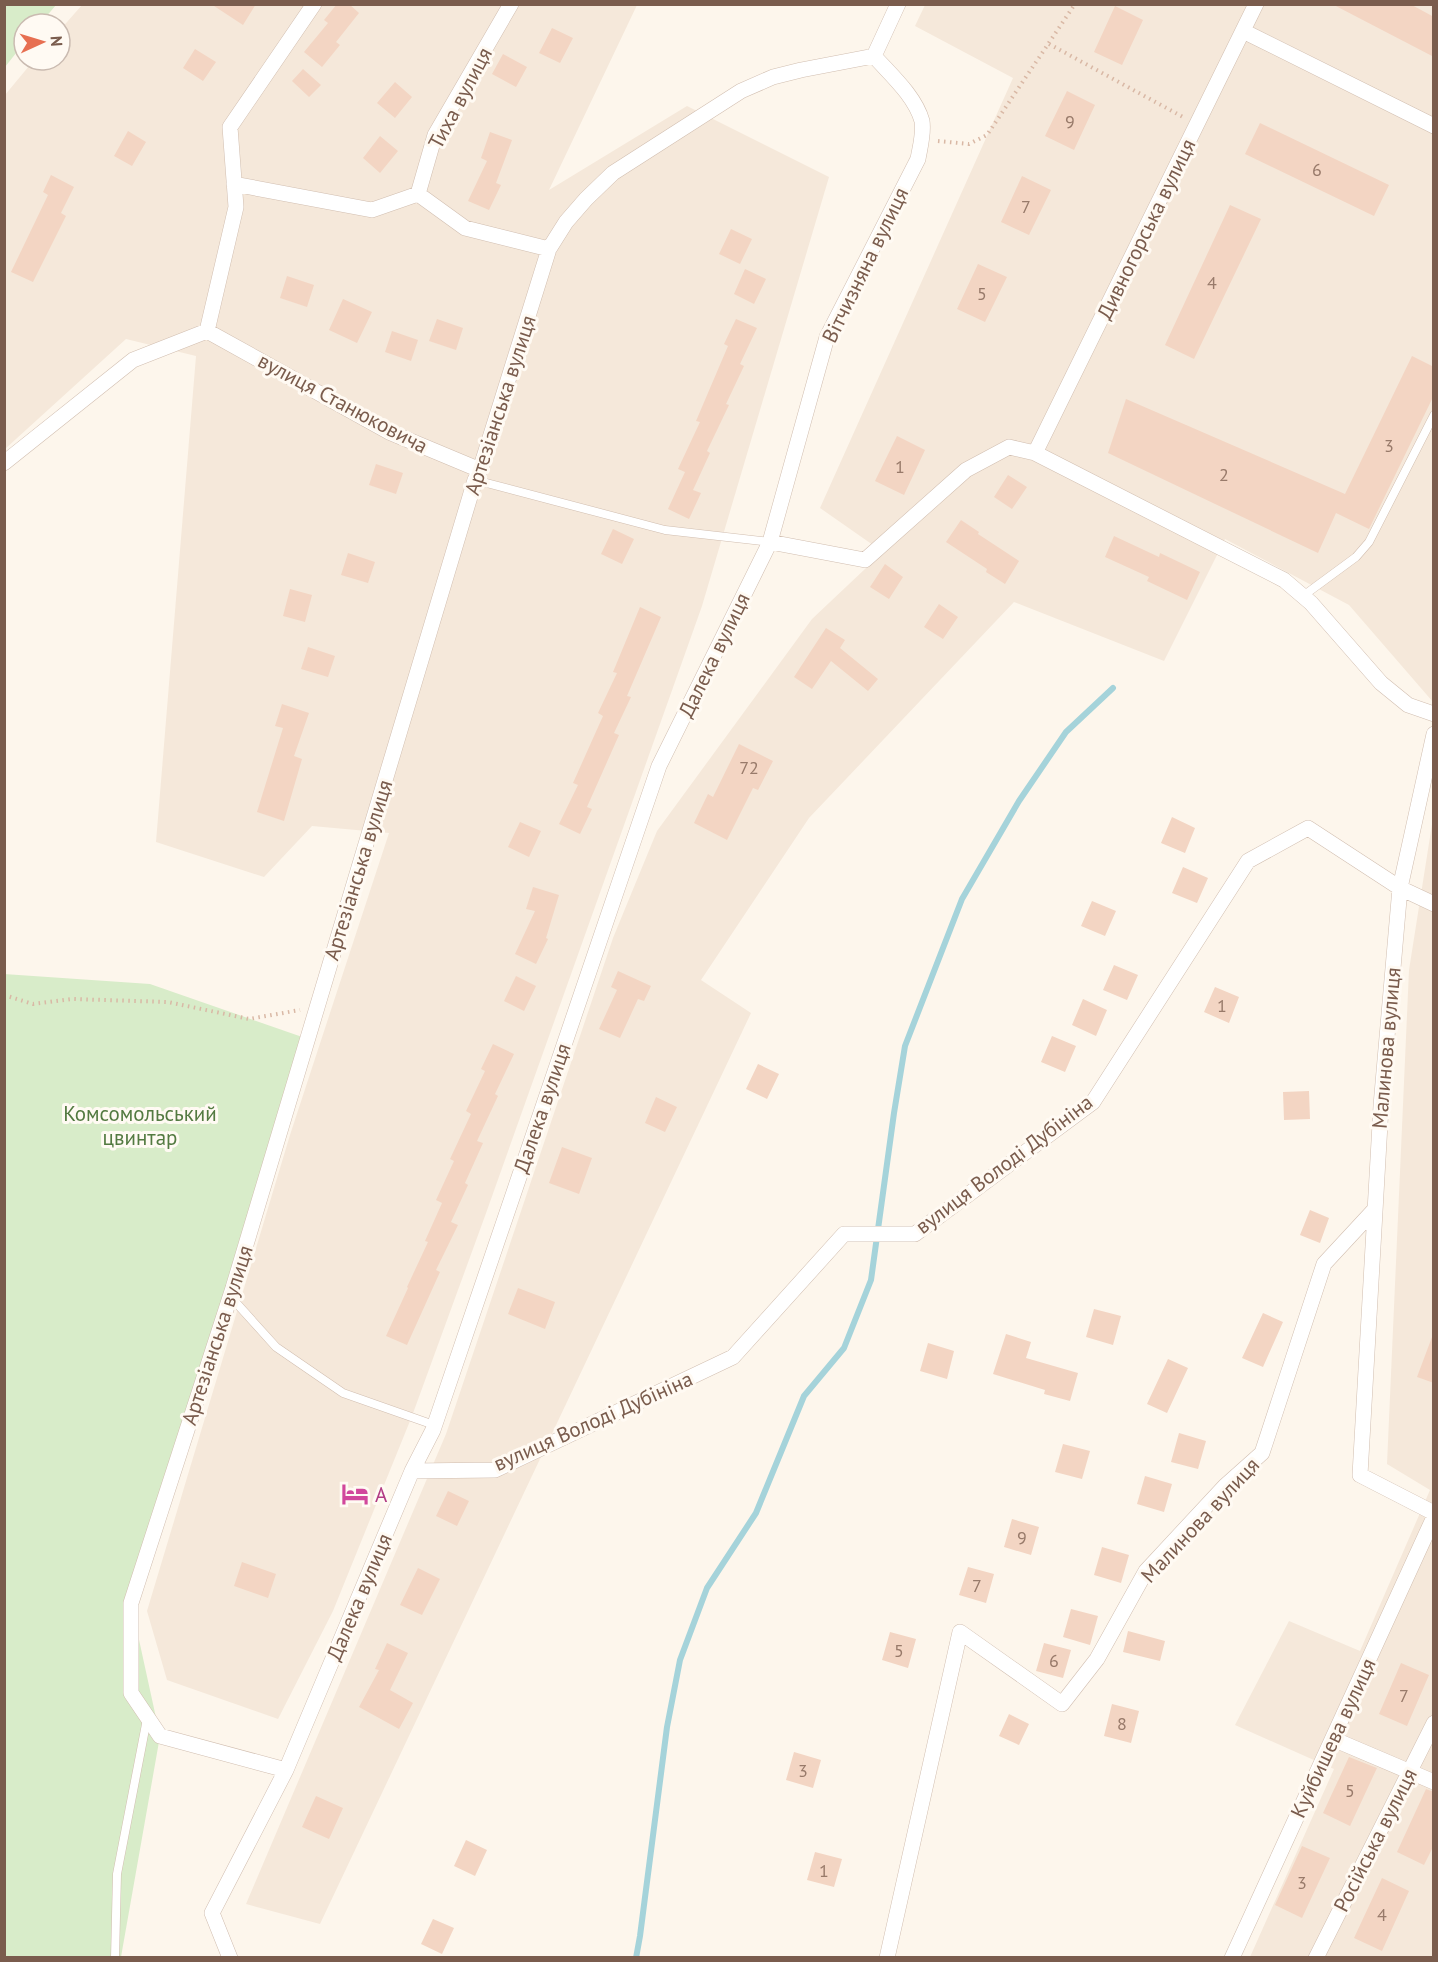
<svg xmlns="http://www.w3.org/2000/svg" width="1438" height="1962" font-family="'PT Sans',sans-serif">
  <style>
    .residential { fill: #f5e8da }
    .green { fill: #d8ecc9 }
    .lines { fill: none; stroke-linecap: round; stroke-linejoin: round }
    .stream { stroke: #a5d3da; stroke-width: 6 }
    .building { fill: #f3d5c3 }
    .service-casing { stroke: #d1beb0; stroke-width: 9 }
    .minor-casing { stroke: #d1beb0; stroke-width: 16 }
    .path { stroke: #d9b8a5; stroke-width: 4; stroke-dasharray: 1.5 4.5; stroke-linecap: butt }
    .service { stroke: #fff; stroke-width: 8 }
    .minor { stroke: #fff; stroke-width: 15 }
    .labels { text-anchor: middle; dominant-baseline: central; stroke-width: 6; stroke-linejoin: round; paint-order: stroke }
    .number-label { font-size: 18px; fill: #987a6a }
    .street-label { font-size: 21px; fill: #7a5c4d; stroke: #fffaf3 }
    .park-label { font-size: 21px; fill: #537a41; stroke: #fffaf3 }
    .hotel-label { font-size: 21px; fill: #b23c85; stroke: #fffaf3; text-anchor: start }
  </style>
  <rect width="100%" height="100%" fill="#fdf6ec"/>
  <path class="residential" d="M82,5H637L549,190L687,106L829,177L702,606L485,1216L412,1416L333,1611L278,1719L167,1680L147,1611L290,1135L389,833L312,826L264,877L156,842L196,356L126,339L5,449V95L34,60H60V30Z
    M925,5H1433V702L1349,605L1225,539L1164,661L1014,602L809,818L701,980L751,1013L320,1924L246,1904L446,1434L613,938L657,831L812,619L883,552L820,508L1013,78L915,26Z
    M1433,818V1957H1250L1334,1769L1235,1725L1289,1621L1360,1651L1430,1490L1387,1464L1409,970Z"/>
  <path class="green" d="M5,4L56,5L40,24H24V43L5,67Z
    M4,974L150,984L308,1039L131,1603L160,1736L121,1957H5Z"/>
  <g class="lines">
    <path class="stream" d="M636,1958L640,1936L667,1727L680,1660L707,1588L756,1513L804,1396L844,1348L871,1280L894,1113L905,1046L962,899L1019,801L1066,732L1113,688"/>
  </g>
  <path class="building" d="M211,4H256L243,25Z
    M337,4H349L359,13L336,42L340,45L322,67L304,52L328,23L324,20Z
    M1332,4H1410L1434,17V57Z
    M1115,6L1143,20L1122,65L1094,52Z
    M552,28L573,38L560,63L539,53Z
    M195,49L216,62L203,81L183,68Z
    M503,54L527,67L516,87L492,74Z
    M303,69L321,85L309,97L292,81Z
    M395,82L412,97L395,118L377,103Z
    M1067,91L1095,105L1074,150L1045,136Z
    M1260,123L1389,185L1374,216L1245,154Z
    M128,131L146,142L132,166L114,156Z
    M490,132L512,140L496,183L501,185L489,210L468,201L487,161L481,158Z
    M380,136L398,151L380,173L363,158Z
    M51,175L74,187L61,213L66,216L33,282L11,272L48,195L43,192Z
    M1022,176L1051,190L1029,235L1001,222Z
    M1230,205L1261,219L1194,359L1165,345Z
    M731,229L752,239L740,264L719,254Z
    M978,264L1007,277L985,322L957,309Z
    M745,269L766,279L754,304L734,294Z
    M287,276L314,285L307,307L280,298Z
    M343,299L372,312L357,343L329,330Z
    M437,319L463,328L456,350L429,341Z
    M736,319L757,328L740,364L744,366L726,404L729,405L707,451L710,453L693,490L701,493L689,519L668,509L685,472L678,469L700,422L696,421L728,346L724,344Z
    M392,331L418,340L411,361L385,352Z
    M1412,356L1434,367V395L1369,529L1336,513L1318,553L1108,453L1126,399L1345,494Z
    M897,436L925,450L904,495L875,481Z
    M376,464L403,473L396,494L369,485Z
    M1008,475L1027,487L1012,509L994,497Z
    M961,520L979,532L978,534L1019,561L1005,584L986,572L987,569L946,542Z
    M613,529L634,539L622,564L601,554Z
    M1114,536L1159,557L1160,553L1200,572L1187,600L1147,581L1149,577L1105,557Z
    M348,553L375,562L368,583L341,575Z
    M885,564L903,577L889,599L870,587Z
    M290,589L312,595L305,622L283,616Z
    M939,604L958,617L943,639L924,627Z
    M640,607L661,617L627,696L631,697L614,733L619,735L587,807L592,809L580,834L559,824L578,785L573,783L603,716L598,713L617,673L613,672Z
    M826,628L845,640L840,648L878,679L868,691L831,661L812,689L794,677Z
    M308,647L335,656L328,677L301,669Z
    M282,704L309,713L294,756L302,759L284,821L257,812L283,728L275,726Z
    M739,744L773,761L758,790L753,788L727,840L694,823L708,794L713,797Z
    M1172,817L1195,828L1185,853L1161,843Z
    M520,822L541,831L529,857L508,847Z
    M1183,867L1208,878L1197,903L1172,893Z
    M533,887L559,895L546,938L548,939L536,964L515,954L535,911L526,909Z
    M1092,901L1116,911L1105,936L1081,926Z
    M1114,965L1138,975L1127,1000L1103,990Z
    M618,971L651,986L644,1001L638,999L620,1038L599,1029L617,990L611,987Z
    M516,976L536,986L524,1011L504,1001Z
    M1215,987L1239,997L1229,1023L1204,1012Z
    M1083,999L1107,1010L1096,1036L1072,1025Z
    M1052,1036L1076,1046L1065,1072L1041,1062Z
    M493,1044L514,1054L495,1094L498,1096L477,1141L483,1143L465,1183L468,1185L451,1222L458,1225L436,1270L440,1272L407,1345L386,1336L408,1288L407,1287L428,1242L425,1241L442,1203L436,1200L454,1161L450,1159L471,1114L466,1111L485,1071L481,1069Z
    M758,1064L779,1074L767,1099L746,1089Z
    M1309,1091L1310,1119L1284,1120L1283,1092Z
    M656,1097L677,1107L665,1132L645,1123Z
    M562,1147L592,1158L579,1194L549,1183Z
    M1310,1210L1329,1218L1320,1243L1300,1235Z
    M518,1288L555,1302L545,1329L508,1314Z
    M1094,1309L1121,1316L1113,1345L1086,1337Z
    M1263,1313L1283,1322L1263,1367L1242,1358Z
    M1006,1334L1031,1342L1026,1358L1078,1373L1070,1401L1044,1394L1045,1390L993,1374Z
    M1432,1337H1434V1383L1417,1377Z
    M928,1343L954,1351L947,1379L920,1371Z
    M1168,1359L1188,1368L1167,1413L1147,1404Z
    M1179,1433L1206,1441L1198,1469L1171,1462Z
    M1063,1444L1090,1451L1082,1479L1055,1472Z
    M1145,1476L1172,1484L1164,1512L1137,1504Z
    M448,1491L469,1501L457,1526L436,1516Z
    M1012,1519L1039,1527L1031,1555L1004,1547Z
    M1102,1547L1129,1555L1121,1583L1094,1575Z
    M242,1562L276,1574L268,1598L234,1586Z
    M968,1567L994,1574L986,1603L959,1595Z
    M418,1568L440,1579L422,1615L400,1605Z
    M1071,1609L1098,1616L1090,1645L1063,1637Z
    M1128,1631L1165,1641L1160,1661L1123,1652Z
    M890,1632L916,1639L908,1668L882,1660Z
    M387,1643L408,1653L390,1690L413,1703L399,1729L359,1707L379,1670L375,1669Z
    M1044,1643L1071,1650L1063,1678L1036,1671Z
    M1401,1663L1429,1675L1407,1726L1379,1714Z
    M1112,1704L1139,1711L1131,1743L1104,1736Z
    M1009,1714L1029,1724L1019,1745L999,1736Z
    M794,1752L821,1760L813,1788L786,1780Z
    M1349,1757L1377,1768L1350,1826L1323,1813Z
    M1426,1789L1434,1792V1845L1424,1865L1397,1852Z
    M316,1796L343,1808L329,1839L302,1827Z
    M466,1840L487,1850L475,1876L454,1866Z
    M1302,1846L1330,1858L1302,1918L1275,1905Z
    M815,1852L842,1859L834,1887L807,1880Z
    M1382,1878L1409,1891L1382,1951L1354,1938Z
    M433,1919L454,1928L442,1954L421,1944Z"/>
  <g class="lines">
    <defs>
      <path id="service" d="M475,480L665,530L770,542
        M1303,596L1356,557L1369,542L1434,415
        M230,1296L276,1347L343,1393L434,1425
        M115,1958L117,1874L147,1719"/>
      <path id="minor" d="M1243,31L1434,126
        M874,56L898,4
        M234,184L372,210L418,194
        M418,194L435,135L511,4
        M418,194L465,228L549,249
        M207,331L236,207L230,127L314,4
        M1035,453L1256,4
        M4,463L133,360L207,331L389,432L480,470
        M770,542L865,560L966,470L1009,447L1035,453L1284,580L1311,603L1381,683L1408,705L1434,714
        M1434,734L1400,888L1381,1106L1360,1475L1434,1513
        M412,1471L495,1470L733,1357L844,1234H915L1093,1102L1248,861L1308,828L1400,888L1434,904
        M1333,1739L1434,1782
        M286,1770L160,1736L131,1693V1603L233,1288L475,480L480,470L549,249L566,222L586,199L613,173L741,91L773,77L801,70L874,56
        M230,1958L212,1913L286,1770L412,1471L433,1430L659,766L770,542L827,337L918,159C920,147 924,134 922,121C915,96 891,75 874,56
        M887,1958L960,1632L1062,1704L1097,1659L1146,1571L1225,1486L1262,1453L1324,1264L1375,1209
        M1232,1958L1434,1517
        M1316,1958L1434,1723"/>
    </defs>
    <use href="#service" class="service-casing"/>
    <use href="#minor" class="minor-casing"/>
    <path class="path" d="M1049,44L1183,117
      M938,141L969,144L987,135L1075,4
      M4,995L33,1004L72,999L168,1002L249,1019L300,1010"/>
    <use href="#service" class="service"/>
    <use href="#minor" class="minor"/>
  </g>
  <defs>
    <symbol id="hotel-bare" viewBox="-9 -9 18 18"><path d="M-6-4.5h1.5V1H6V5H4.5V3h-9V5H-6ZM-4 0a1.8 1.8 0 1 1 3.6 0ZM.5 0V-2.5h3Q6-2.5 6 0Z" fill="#d1479c" stroke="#fffaf3" stroke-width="2.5" paint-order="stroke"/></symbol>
  </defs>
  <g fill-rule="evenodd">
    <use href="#hotel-bare" x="336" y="1475" width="38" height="38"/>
  </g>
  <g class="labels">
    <g class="number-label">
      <text x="1070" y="121">9</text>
      <text x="1317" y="169">6</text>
      <text x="1026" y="206">7</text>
      <text x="1212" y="282">4</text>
      <text x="982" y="293">5</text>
      <text x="1389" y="445">3</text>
      <text x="900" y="466">1</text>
      <text x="1224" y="474">2</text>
      <text x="749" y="767">72</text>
      <text x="1222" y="1005">1</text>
      <text x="1022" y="1537">9</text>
      <text x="977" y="1585">7</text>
      <text x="899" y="1650">5</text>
      <text x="1054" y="1660">6</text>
      <text x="1404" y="1695">7</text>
      <text x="1122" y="1723">8</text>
      <text x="803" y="1770">3</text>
      <text x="1350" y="1790">5</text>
      <text x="824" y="1870">1</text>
      <text x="1302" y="1882">3</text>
      <text x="1382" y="1914">4</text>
    </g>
    <g class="street-label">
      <text transform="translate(460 98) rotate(-62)">Тиха вулиця</text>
      <text transform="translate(1146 229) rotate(-64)">Дивногорська вулиця</text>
      <text transform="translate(865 265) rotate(-64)">Вітчизняна вулиця</text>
      <text transform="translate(343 403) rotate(28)">вулиця Станюковича</text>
      <text transform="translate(500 405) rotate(-72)">Артезіанська вулиця</text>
      <text transform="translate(714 655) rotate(-64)">Далека вулиця</text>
      <text transform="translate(358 870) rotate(-73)">Артезіанська вулиця</text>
      <text transform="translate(1386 1048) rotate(-85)">Малинова вулиця</text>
      <text transform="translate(542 1108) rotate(-71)">Далека вулиця</text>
      <text transform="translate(1004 1164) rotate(-37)">вулиця Володі Дубініна</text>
      <text transform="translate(217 1335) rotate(-72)">Артезіанська вулиця</text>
      <text transform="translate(593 1421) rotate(-24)">вулиця Володі Дубініна</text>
      <text transform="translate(1200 1520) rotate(-47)">Малинова вулиця</text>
      <text transform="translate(359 1597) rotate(-67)">Далека вулиця</text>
      <text transform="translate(1333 1738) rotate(-65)">Куйбишева вулиця</text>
      <text transform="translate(1375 1840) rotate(-63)">Російська вулиця</text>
    </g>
    <g class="park-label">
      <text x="140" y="1113">Комсомольський<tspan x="140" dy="24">цвинтар</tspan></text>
    </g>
    <g class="hotel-label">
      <text x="375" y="1494">А</text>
    </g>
  </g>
  <rect width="1438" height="1962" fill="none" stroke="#7a5c4d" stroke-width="12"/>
  <g transform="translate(42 42) rotate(86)"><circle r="28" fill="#fffaf3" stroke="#cabbb1" stroke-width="1.5"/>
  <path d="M0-4.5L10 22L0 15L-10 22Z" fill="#e76f51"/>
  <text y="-9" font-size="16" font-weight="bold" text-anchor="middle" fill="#7a5c4d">N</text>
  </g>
</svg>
